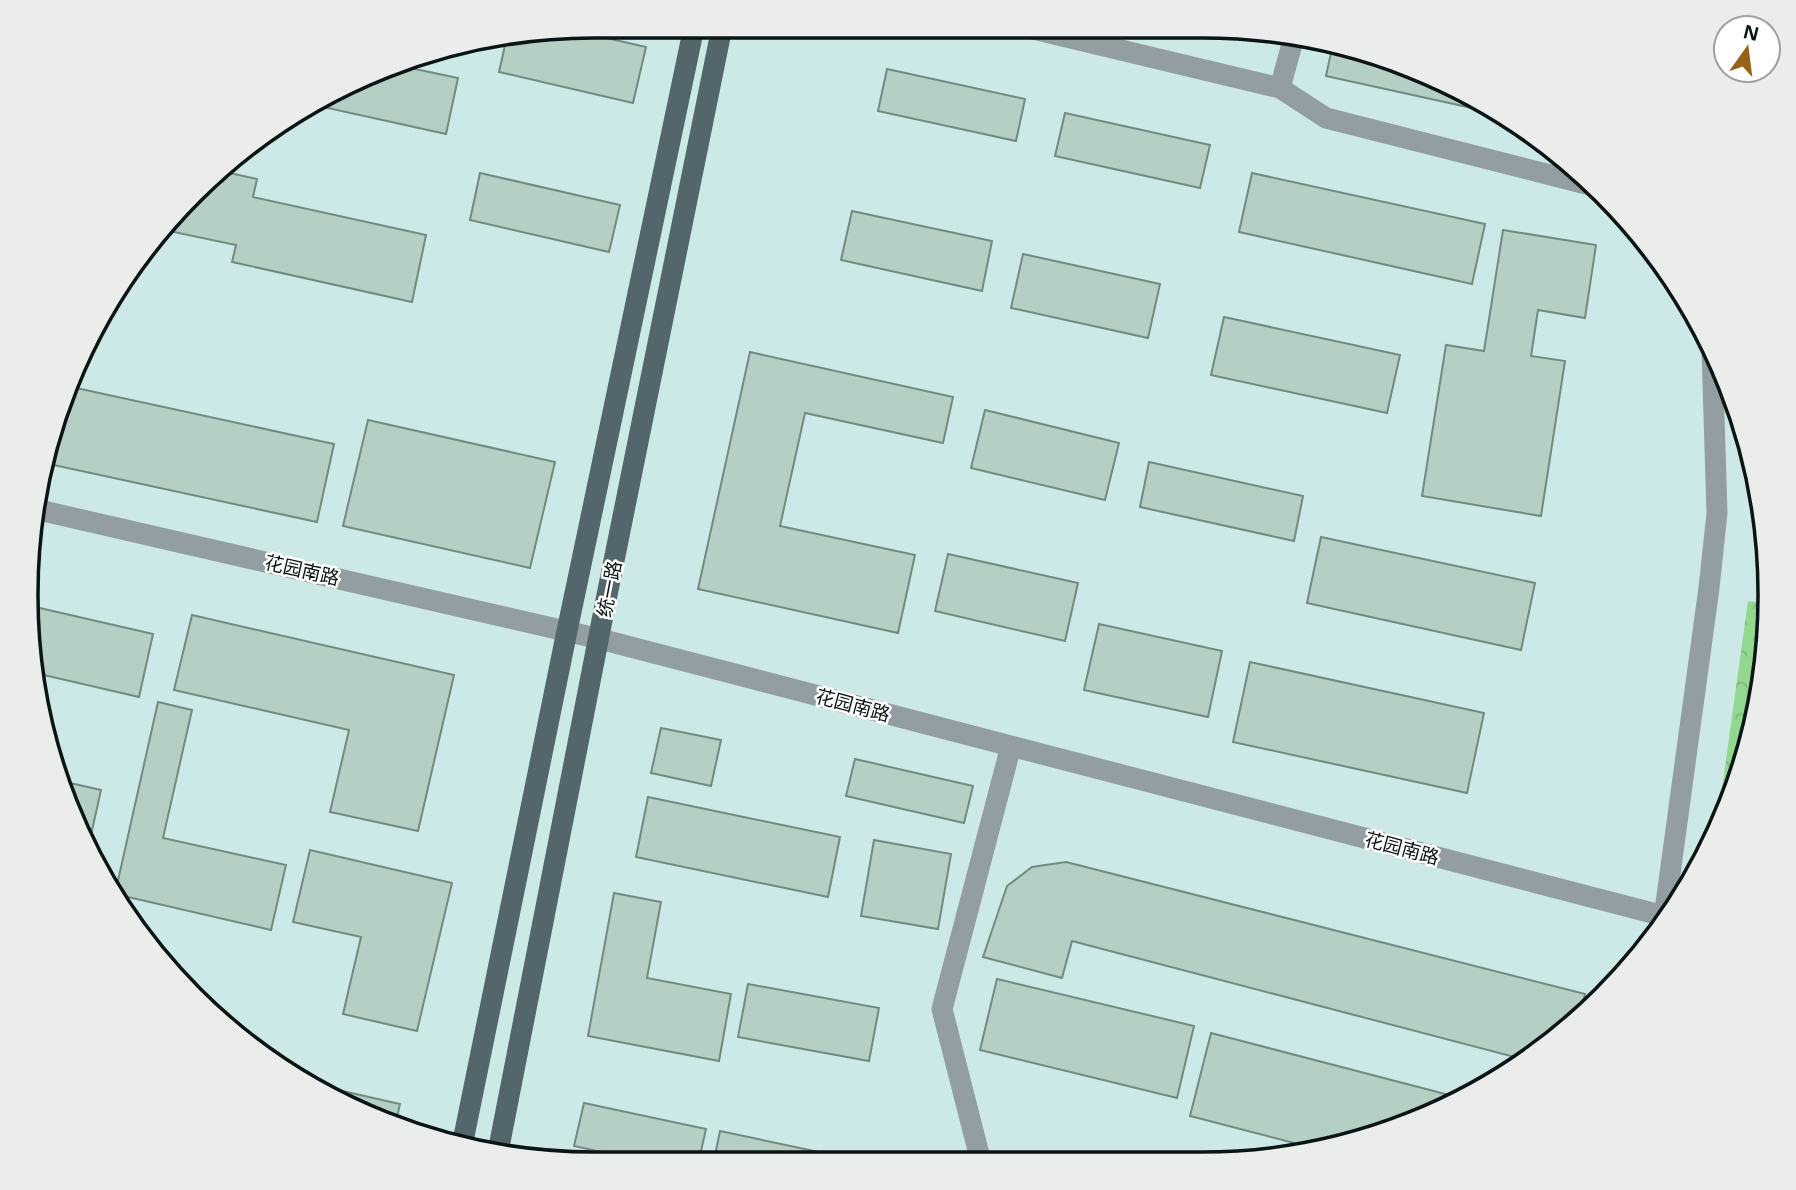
<svg xmlns="http://www.w3.org/2000/svg" width="1796" height="1190" font-family="'Noto Sans','Noto Sans SC',sans-serif">
  <style>
    .park { fill: url(#park-crowns) }
    .building { fill: #b6cfc4; stroke: #738a80; stroke-width: 2 }
    .lines { fill: none; stroke-linecap: round; stroke-linejoin: round }
    .minor { stroke: #939ea2; stroke-width: 21 }
    .major { stroke: #52666c; stroke-width: 21 }
    .labels { text-anchor: middle; dominant-baseline: central; stroke-width: 5; stroke-linejoin: round; paint-order: stroke }
    .street-label { font-size: 19px; fill: #0b1515; stroke: #fff }
    .rim { fill: none; stroke: #0b1515; stroke-width: 3.5 }
  </style>
  <defs>
    <pattern id="park-crowns" width="20" height="18" patternUnits="userSpaceOnUse" patternTransform="scale(1.75)"><rect width="20" height="18" fill="#92d88f"/><path d="M2 6a3 3 0 1 1 6 0M12 15a3 3 0 1 1 6 0" fill="none" stroke="#7db87a"/></pattern>
  </defs>
  <rect width="100%" height="100%" fill="#cce9e8"/>
  <path class="park" d="M1748,601L1769,604L1759,706L1727,812L1716,832Z"/>
  <path class="building" d="M572,30L646,47L633,103L499,72L506,41Z
    M1332,48L1453,85L1474,100L1472,108L1326,76Z
    M396,65L458,78L446,134L314,105Z
    M887,69L1025,99L1016,141L878,111Z
    M1065,113L1210,145L1200,188L1055,156Z
    M225,172L257,179L253,197L426,235L412,302L232,262L236,245L164,230Z
    M480,173L620,205L609,252L470,220Z
    M1252,173L1485,224L1472,284L1239,232Z
    M852,211L992,241L982,291L841,260Z
    M1503,230L1596,245L1585,318L1538,310L1531,356L1565,361L1541,516L1422,496L1446,345L1484,351Z
    M1023,254L1160,284L1148,338L1011,308Z
    M1224,317L1400,355L1387,413L1211,375Z
    M750,352L953,397L943,443L805,413L780,526L915,555L898,633L698,589Z
    M67,386L334,444L317,522L49,464Z
    M985,410L1119,443L1105,500L971,468Z
    M368,420L555,462L530,568L343,526Z
    M1149,462L1303,496L1294,541L1140,507Z
    M1321,537L1535,583L1521,650L1307,603Z
    M948,554L1078,583L1065,641L935,611Z
    M31,606L153,634L139,697L35,673Z
    M192,615L454,675L418,831L330,812L349,730L174,690Z
    M1099,624L1222,651L1208,717L1084,690Z
    M1250,662L1484,713L1467,793L1233,742Z
    M158,702L192,710L163,838L286,865L271,930L115,894Z
    M661,728L721,740L711,786L651,773Z
    M855,759L973,786L964,823L846,796Z
    M66,782L101,790L89,844Z
    M648,797L840,837L828,897L636,857Z
    M874,840L951,854L938,929L861,916Z
    M310,850L452,883L417,1031L343,1014L361,937L293,922Z
    M1066,862L1585,994L1579,1017L1526,1060L1072,941L1062,978L983,957L1007,886L1032,867Z
    M614,893L661,902L647,978L731,994L719,1061L588,1036Z
    M997,979L1194,1026L1177,1098L980,1050Z
    M748,984L879,1008L869,1061L738,1037Z
    M1211,1033L1449,1095L1447,1105L1419,1120L1321,1150L1190,1116Z
    M316,1085L400,1104L396,1121L343,1105Z
    M584,1103L706,1129L699,1160H638L574,1146Z
    M720,1131L852,1159L851,1161L714,1160Z"/>
  <g class="lines">
    <path class="minor" d="M1033,29L1280,88L1326,118L1594,186
      M1280,88L1294,37
      M39,510L600,639L1664,916
      M1663,925L1709,588L1717,513L1712,351
      M981,1162L942,1009L1011,746"/>
    <path class="major" d="M463,1141L567,631L694,27
      M498,1152L606,600L722,27"/>
  </g>
  <g class="labels">
    <g class="street-label">
      <text transform="translate(302 570) rotate(13)">花园南路</text>
      <text transform="translate(609 589) rotate(-79)">统一路</text>
      <text transform="translate(853 705) rotate(15)">花园南路</text>
      <text transform="translate(1402 848) rotate(15)">花园南路</text>
    </g>
  </g>
  <path d="M0 0H1796V1190H0ZM594 38H1202A556 556 0 0 1 1758 594V596A556 556 0 0 1 1202 1152H594A556 556 0 0 1 38 596V594A556 556 0 0 1 594 38Z" fill="#ebecec" fill-rule="evenodd"/>
  <path class="rim" d="M594 38H1202A556 556 0 0 1 1758 594V596A556 556 0 0 1 1202 1152H594A556 556 0 0 1 38 596V594A556 556 0 0 1 594 38Z"/>
  <g transform="translate(1747 49) rotate(14)"><circle r="33" fill="#ffffff" stroke="#9da1a1" stroke-width="2"/>
  <path d="M0-5L12 26L0 18L-12 26Z" fill="#966218"/>
  <text y="-10" font-size="19" font-weight="bold" text-anchor="middle" fill="#0b1515">N</text>
  </g>
</svg>
